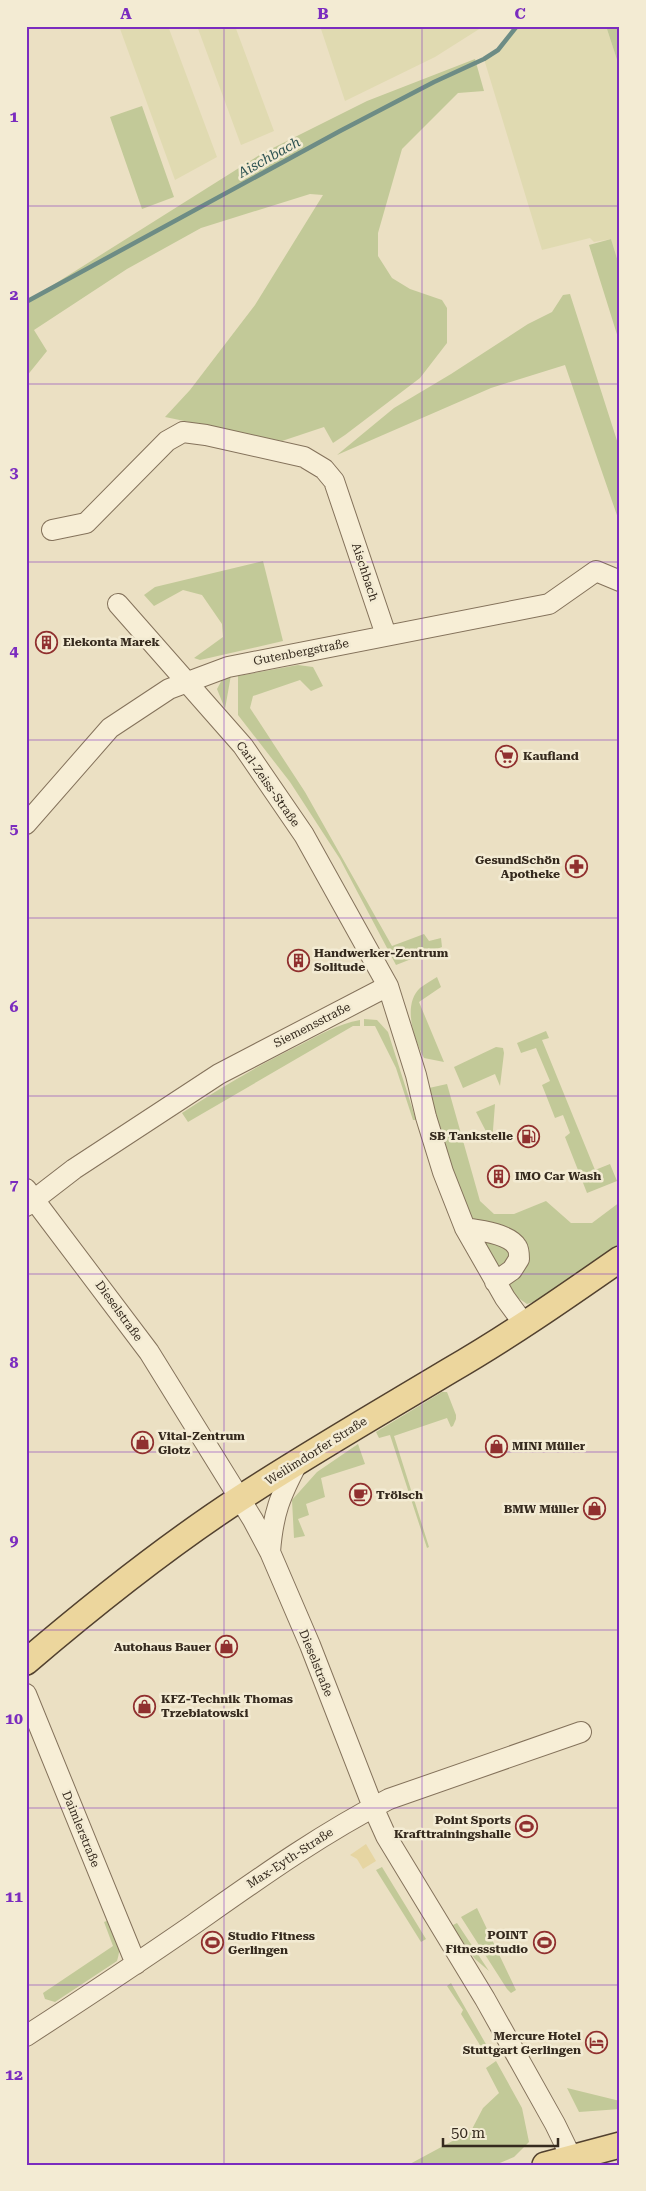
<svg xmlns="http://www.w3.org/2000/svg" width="646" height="2191" font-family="'Roboto Serif',serif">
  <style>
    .farmland { fill: #e0dab1 }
    .green { fill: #c2c998 }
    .sand { fill: #e6d5a2 }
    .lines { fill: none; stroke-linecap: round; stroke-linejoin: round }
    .stream { stroke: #6d8c85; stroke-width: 4.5 }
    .minor-casing { stroke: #84725b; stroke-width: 22 }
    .major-casing { stroke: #52412f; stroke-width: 28 }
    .minor { stroke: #f7eed6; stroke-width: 20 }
    .major { stroke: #ecd69d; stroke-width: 25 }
    .grid { fill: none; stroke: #7b2cbf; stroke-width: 1; stroke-opacity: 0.55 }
    .labels { text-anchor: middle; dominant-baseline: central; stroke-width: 5; stroke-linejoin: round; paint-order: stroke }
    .street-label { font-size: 12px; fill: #352a1e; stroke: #f3ebd3 }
    .poi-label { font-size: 12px; font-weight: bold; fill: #352a1e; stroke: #f3ebd3; text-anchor: start }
    .water-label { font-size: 14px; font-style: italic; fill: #2f5453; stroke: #f3ebd3 }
    .neatline { fill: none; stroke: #7b2cbf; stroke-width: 2 }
    .grid-label { font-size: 16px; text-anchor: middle; font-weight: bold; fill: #7b2cbf }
  </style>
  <rect width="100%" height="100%" fill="#ebe0c3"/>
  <path class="farmland" d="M119,26H168L217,157L175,180Z
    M197,26H235L274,131L241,145Z
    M320,26H484L435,57L345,101Z
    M517,26H606L620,69V268L611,239L594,242L590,238L542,250L484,59L498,50Z"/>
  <path class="green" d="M606,26H620V69Z
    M475,59L484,91L458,93L402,149L378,233V256L392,278L410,289L442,300L447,308V343L420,378L345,435L333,443L324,427L282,441L165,417L190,390L255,305L323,195L310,194L201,228L127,269L34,330L47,351L26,377V302L261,154L367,101Z
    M142,106L174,197L142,209L110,117Z
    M611,239L620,268V344L589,245Z
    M570,294L620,450V524L565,365L491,388L337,455L394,408L451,374L528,324L552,312L563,295Z
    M263,561L283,641L200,660L194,658L223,637L222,624L202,595L183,590L154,606L144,595L155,587Z
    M298,665L313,667L323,686L311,691L300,680L253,696L250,708L305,792L392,946L424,934L429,941L441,938L442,947L396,965L340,859L290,782L238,715V676Z
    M225,674L231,675L225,709L217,689Z
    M437,977L441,987L419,1002L444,1062L424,1058C414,1039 402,1005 420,988C425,984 431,981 437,977Z
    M364,1019L377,1020L388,1032L416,1120H413L396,1068L375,1026H364Z
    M360,1020V1026H353L188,1122L182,1113C220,1088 259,1065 300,1045C319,1035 338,1024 360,1020Z
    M546,1031L549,1038L542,1040L595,1170L610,1164L617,1181L587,1193L565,1137L570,1133L563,1115L555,1118L542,1085L550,1081L536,1048L521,1053L517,1043Z
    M496,1047L503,1048L504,1053L500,1086L495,1074L463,1088L454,1067Z
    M447,1084L480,1201L494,1214H514L546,1201L571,1223H592L620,1202V1258L581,1287L527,1304L495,1282L420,1090Z
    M495,1104L492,1143L476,1112Z
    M442,1392H447L456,1415V1419L453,1426L451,1427L447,1418L394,1436L429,1547L427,1548L390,1435L379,1438L376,1432Z
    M358,1444L365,1464L321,1478L325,1497L306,1504L309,1515L298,1519L305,1536L294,1538L292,1500L317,1472Z
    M382,1867L426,1939L421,1942L376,1870Z
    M477,1908L516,1990L511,1993L507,1989L461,1917Z
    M112,1919C119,1935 122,1945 117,1961L55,2002L45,1999L43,1993L113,1946L104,1922Z
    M457,1923L489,1971L475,1959L451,1926Z
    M451,1983L491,2053L486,2055L461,2014L463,2010L447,1986Z
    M496,2061L522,2108L529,2142L514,2157L495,2165H408L471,2131L483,2108L499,2093L486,2068Z
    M567,2088L620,2101V2109L579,2112Z"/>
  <path class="sand" d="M366,1844L376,1861L363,1869L357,1859L350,1855Z"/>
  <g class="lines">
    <path class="stream" d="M26,302L340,131L434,82L484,59L498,50L517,26"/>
    <defs>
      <path id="minor" d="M52,530L86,523L167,441L183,432L206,435L304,457L324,469L334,481L386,635
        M118,604L243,746L304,835L388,986L416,1075L426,1117L443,1172L465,1228L505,1298L524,1324
        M26,824L110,728L169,689L228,667L549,604L596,571L620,581
        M26,1189L149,1352L253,1520L270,1552L310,1645L373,1807L386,1836L485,1999L555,2124L575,2165
        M26,1206L74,1169L219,1074L388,986
        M465,1228C478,1230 510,1234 517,1247C519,1250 519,1256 519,1259L512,1270L495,1282
        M270,1552C273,1513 280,1496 298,1462
        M26,1694L136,1964
        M26,2036C83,1999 139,1962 194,1924C258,1879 319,1835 389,1799L581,1732"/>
      <path id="major" d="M26,1662C94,1604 164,1548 239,1499C308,1454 379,1413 449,1371C508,1337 564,1298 620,1259
        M545,2165L620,2145"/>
    </defs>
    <use href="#minor" class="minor-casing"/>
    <use href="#major" class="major-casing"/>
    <use href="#minor" class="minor"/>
    <use href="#major" class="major"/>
  </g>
  <path class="grid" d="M224,26V2165M422,26V2165M26,206H620M26,384H620M26,562H620M26,740H620M26,918H620M26,1096H620M26,1274H620M26,1452H620M26,1630H620M26,1808H620M26,1985H620"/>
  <defs>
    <symbol id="building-ring" viewBox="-11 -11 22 22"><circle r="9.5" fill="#f3ebd3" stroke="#90302f" stroke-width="1.5"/><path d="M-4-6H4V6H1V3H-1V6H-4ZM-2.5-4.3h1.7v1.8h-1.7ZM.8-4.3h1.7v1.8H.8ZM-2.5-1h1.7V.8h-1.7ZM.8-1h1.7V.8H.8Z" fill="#90302f"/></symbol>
    <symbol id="supermarket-ring" viewBox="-11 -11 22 22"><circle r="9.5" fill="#f3ebd3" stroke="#90302f" stroke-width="1.5"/><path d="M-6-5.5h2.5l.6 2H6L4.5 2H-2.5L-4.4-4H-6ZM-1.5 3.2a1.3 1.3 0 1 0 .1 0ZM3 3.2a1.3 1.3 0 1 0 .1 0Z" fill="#90302f"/></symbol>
    <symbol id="pharmacy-ring" viewBox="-11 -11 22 22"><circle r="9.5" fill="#f3ebd3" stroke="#90302f" stroke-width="1.5"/><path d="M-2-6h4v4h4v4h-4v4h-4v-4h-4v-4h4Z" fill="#90302f"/></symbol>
    <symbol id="fuel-ring" viewBox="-11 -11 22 22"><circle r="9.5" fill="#f3ebd3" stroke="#90302f" stroke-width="1.5"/><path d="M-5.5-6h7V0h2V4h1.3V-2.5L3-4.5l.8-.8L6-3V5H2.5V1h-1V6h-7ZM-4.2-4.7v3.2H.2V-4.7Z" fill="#90302f"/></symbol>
    <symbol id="shop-ring" viewBox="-11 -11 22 22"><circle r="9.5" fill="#f3ebd3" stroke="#90302f" stroke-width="1.5"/><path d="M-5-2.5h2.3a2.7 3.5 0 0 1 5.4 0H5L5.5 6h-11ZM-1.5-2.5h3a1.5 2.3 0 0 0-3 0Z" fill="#90302f"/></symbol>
    <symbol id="cafe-ring" viewBox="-11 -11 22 22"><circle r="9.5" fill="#f3ebd3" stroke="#90302f" stroke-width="1.5"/><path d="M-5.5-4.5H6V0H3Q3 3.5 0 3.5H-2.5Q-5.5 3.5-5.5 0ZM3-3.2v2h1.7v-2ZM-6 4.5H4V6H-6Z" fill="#90302f"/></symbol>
    <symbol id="stadium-ring" viewBox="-11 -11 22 22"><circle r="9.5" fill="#f3ebd3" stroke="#90302f" stroke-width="1.5"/><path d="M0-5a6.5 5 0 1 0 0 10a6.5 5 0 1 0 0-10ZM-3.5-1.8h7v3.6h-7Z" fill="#90302f"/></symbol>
    <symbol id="hotel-ring" viewBox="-11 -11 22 22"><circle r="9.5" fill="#f3ebd3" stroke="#90302f" stroke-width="1.5"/><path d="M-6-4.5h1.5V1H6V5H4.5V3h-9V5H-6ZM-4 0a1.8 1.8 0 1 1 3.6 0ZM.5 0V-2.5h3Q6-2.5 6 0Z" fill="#90302f"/></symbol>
  </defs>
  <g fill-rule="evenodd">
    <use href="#building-ring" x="34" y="630" width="25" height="25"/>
    <use href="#supermarket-ring" x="494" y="744" width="25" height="25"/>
    <use href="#pharmacy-ring" x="564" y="854" width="25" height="25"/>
    <use href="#building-ring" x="286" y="948" width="25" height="25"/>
    <use href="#fuel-ring" x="516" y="1124" width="25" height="25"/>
    <use href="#building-ring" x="486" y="1164" width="25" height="25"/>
    <use href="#shop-ring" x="130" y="1430" width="25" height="25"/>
    <use href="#shop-ring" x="484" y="1434" width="25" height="25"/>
    <use href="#cafe-ring" x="348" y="1482" width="25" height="25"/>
    <use href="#shop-ring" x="582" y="1496" width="25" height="25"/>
    <use href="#shop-ring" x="214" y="1634" width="25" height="25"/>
    <use href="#shop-ring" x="132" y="1694" width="25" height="25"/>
    <use href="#stadium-ring" x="514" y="1814" width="25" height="25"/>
    <use href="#stadium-ring" x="532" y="1930" width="25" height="25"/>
    <use href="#stadium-ring" x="200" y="1930" width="25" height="25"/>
    <use href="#hotel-ring" x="584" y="2030" width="25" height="25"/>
  </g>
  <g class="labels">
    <g class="street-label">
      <text transform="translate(365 572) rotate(72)">Aischbach</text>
      <text transform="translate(301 652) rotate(-11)">Gutenbergstraße</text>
      <text transform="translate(268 784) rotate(55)">Carl-Zeiss-Straße</text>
      <text transform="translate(312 1025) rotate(-27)">Siemensstraße</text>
      <text transform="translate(119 1311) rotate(54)">Dieselstraße</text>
      <text transform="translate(316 1451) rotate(-32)">Weilimdorfer Straße</text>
      <text transform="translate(316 1663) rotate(68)">Dieselstraße</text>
      <text transform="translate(81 1829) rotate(68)">Daimlerstraße</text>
      <text transform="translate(290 1858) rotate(-33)">Max-Eyth-Straße</text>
    </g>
    <g class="poi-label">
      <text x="63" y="642">Elekonta Marek</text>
      <text x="523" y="756">Kaufland</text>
      <text x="560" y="860" text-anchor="end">GesundSchön<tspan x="560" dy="14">Apotheke</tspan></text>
      <text x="314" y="953">Handwerker-Zentrum<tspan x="314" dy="14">Solitude</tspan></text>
      <text x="513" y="1136" text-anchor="end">SB Tankstelle</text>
      <text x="515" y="1176">IMO Car Wash</text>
      <text x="158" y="1436">Vital-Zentrum<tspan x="158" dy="14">Glotz</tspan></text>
      <text x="512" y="1446">MINI Müller</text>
      <text x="376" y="1495">Trölsch</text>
      <text x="579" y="1509" text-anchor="end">BMW Müller</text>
      <text x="211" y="1647" text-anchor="end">Autohaus Bauer</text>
      <text x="161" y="1699">KFZ-Technik Thomas<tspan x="161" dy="14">Trzebiatowski</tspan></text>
      <text x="511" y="1820" text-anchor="end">Point Sports<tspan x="511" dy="14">Krafttrainingshalle</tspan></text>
      <text x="528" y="1935" text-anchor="end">POINT<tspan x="528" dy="14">Fitnessstudio</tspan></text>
      <text x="228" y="1936">Studio Fitness<tspan x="228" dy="14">Gerlingen</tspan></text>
      <text x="581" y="2036" text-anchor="end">Mercure Hotel<tspan x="581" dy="14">Stuttgart Gerlingen</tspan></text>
    </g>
    <g class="water-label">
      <text transform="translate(269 157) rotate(-29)">Aischbach</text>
    </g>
  </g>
  <rect width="646" height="2191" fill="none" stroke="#f3ebd3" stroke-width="55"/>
  <path d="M443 2138v8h115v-8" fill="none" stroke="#352a1e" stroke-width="2.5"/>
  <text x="451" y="2138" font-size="15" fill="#352a1e" stroke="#f3ebd3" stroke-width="4" paint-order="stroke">50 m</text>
  <rect x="28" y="28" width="590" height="2136" class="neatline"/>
  <g class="grid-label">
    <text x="126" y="19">A</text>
    <text x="323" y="19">B</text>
    <text x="520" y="19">C</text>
    <text x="14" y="122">1</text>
    <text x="14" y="300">2</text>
    <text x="14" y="478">3</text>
    <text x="14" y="656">4</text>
    <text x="14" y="834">5</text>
    <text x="14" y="1012">6</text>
    <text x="14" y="1190">7</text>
    <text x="14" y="1368">8</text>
    <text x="14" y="1546">9</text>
    <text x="14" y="1724">10</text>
    <text x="14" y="1902">11</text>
    <text x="14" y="2080">12</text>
  </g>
</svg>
